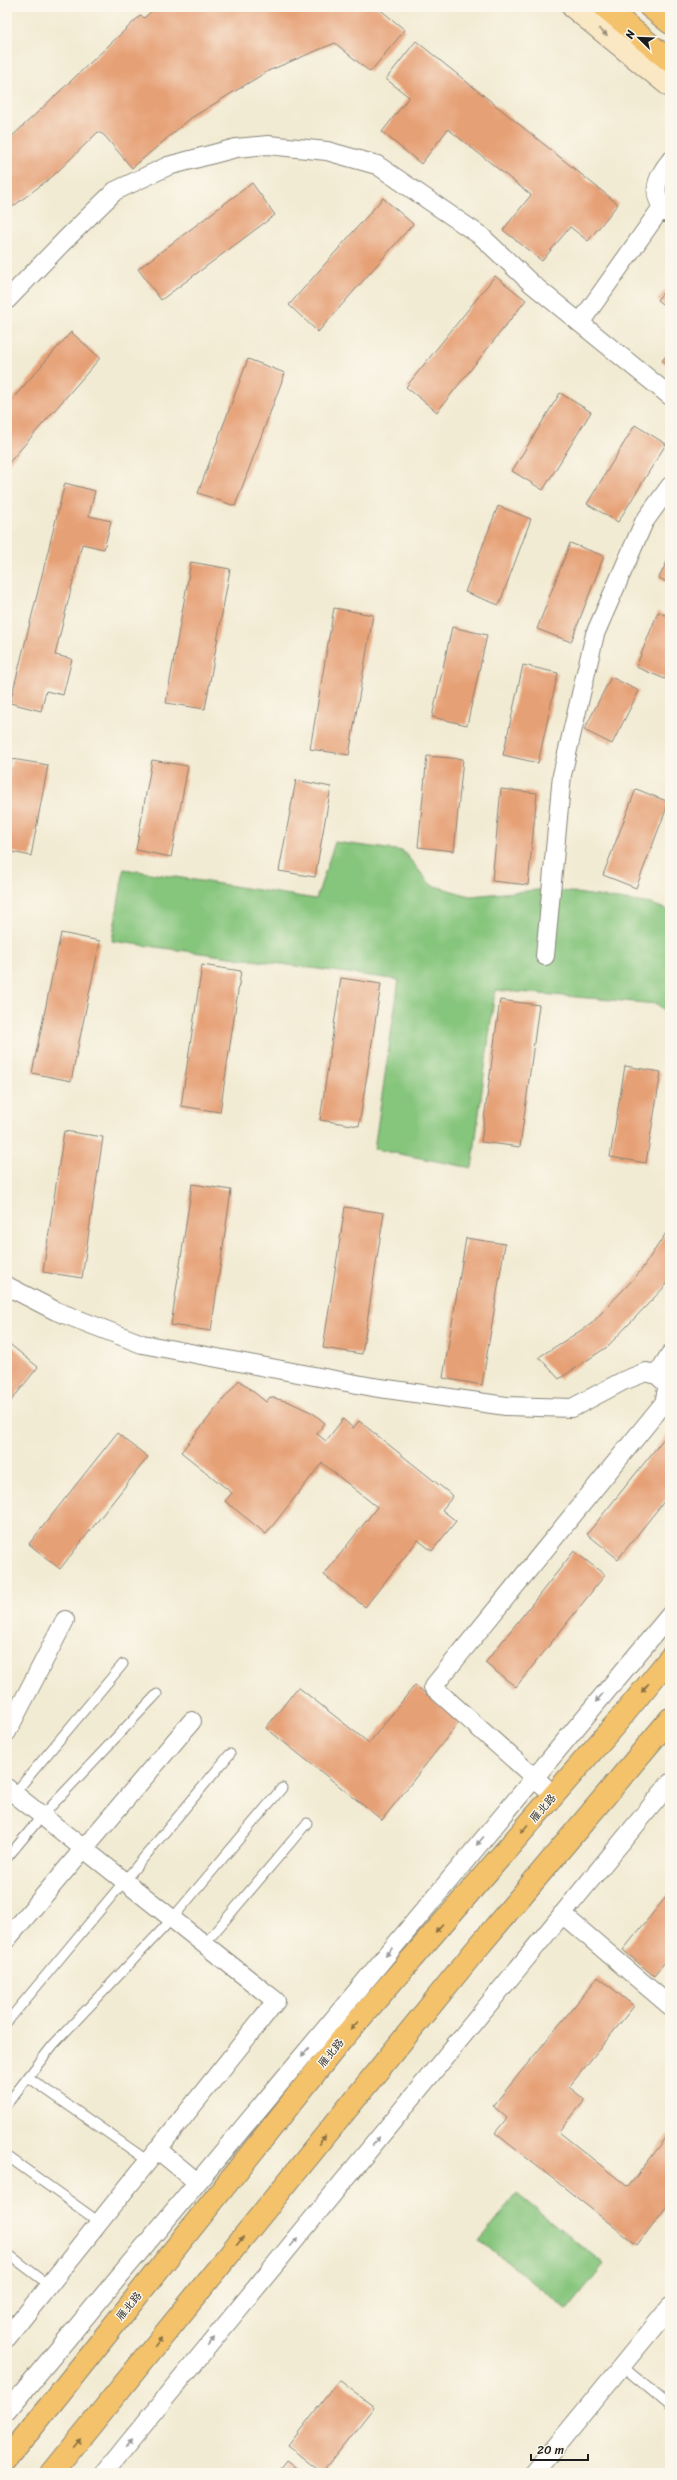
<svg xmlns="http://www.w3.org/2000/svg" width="677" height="2480" font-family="Sriracha,'LXGW WenKai TC',sans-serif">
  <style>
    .green { fill: #85c57c; stroke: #50704c }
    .building { fill: #e6a076 }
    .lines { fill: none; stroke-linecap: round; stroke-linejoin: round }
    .lane-casing { stroke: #878478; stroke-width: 11 }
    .street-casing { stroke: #878478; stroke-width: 20 }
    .secondary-casing { stroke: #878478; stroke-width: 24 }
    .primary-casing { stroke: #878478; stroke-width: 24 }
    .lane { stroke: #fff; stroke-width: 9 }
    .street { stroke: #fff; stroke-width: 18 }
    .secondary { stroke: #fae7c3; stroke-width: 22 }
    .primary { stroke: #f3c26a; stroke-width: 22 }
    .oneway { fill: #968c78 }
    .oneway2 { fill: #886f43 }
    .oneway3 { fill: #999 }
    .labels { text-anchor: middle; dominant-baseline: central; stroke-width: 3; stroke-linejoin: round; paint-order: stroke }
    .street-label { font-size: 11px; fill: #1c1c1c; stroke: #fbf7ec }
  </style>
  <rect width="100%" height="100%" fill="#fbf7ec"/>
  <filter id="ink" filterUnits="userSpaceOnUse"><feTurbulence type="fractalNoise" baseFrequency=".025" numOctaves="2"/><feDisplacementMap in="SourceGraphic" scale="8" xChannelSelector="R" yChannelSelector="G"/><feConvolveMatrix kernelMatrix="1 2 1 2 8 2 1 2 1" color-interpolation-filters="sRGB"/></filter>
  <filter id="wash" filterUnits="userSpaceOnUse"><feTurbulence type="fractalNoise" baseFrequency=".012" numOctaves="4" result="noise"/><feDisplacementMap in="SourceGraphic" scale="16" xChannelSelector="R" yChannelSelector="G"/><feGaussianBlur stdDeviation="0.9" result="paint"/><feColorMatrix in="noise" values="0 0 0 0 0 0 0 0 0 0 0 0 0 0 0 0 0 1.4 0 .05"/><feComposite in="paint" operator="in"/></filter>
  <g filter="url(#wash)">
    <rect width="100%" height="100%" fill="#f2ebd3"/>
    <path class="green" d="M335,842L403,851L431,885L470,896L549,889L652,904L670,911V1015L657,1004L495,990L472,1168L374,1149L399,980L112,941L124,869L316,899Z
      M517,2194L604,2264L567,2310L480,2240Z"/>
    <g id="blocks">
      <path class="building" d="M156,7H377L405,30L370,72L335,43L268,71L191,118L132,168L104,135L98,132L53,176L7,211V141L141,15L144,18Z
        M416,41L618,204L588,241L570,227L542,261L503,230L531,195L448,129L421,164L382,132L409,97L386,79Z
        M252,183L275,215L161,300L138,269Z
        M383,198L413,224L318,332L289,305Z
        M495,276L526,300L437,412L406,387Z
        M670,284V310L657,300Z
        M71,332L100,358L7,465V405Z
        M670,351V367L662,361Z
        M248,359L285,373L235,506L198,493Z
        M560,393L591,412L543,490L512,471Z
        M635,425L666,444L618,522L587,504Z
        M65,483L95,491L89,516L111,521L104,549L82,544L55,655L72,659L63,695L46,691L41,711L10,703Z
        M498,506L531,519L499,605L465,592Z
        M570,543L604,556L571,642L537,629Z
        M670,555V584L659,578Z
        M191,562L230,569L205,709L166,703Z
        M334,608L373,615L349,755L310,749Z
        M658,612L670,617V666L665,679L636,667Z
        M452,627L487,635L467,725L432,717Z
        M523,665L558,673L538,763L503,755Z
        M611,677L639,691L612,744L584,730Z
        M427,756L463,759L454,851L418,847Z
        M12,759L48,765L31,856L7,851V786Z
        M152,760L188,766L171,857L136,850Z
        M296,780L331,787L315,877L279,871Z
        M501,789L537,793L528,885L492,881Z
        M636,789L669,802L636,888L603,875Z
        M61,933L100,941L71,1081L32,1073Z
        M202,965L241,971L220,1112L181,1106Z
        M341,978L381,984L359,1126L320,1120Z
        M500,1000L539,1005L520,1147L481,1142Z
        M625,1066L661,1072L646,1163L610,1157Z
        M64,1131L103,1137L82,1278L43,1272Z
        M192,1184L231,1190L211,1331L171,1325Z
        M345,1207L384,1213L362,1354L323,1348Z
        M670,1227V1281L607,1347L559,1379L539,1357L591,1324L640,1272Z
        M466,1238L505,1244L482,1385L443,1378Z
        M7,1342L38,1367L7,1406Z
        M239,1380L266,1402L270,1397L289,1402L313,1413L325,1423L317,1434L326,1441L343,1419L353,1428L359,1421L453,1496L442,1510L456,1521L432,1551L418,1540L365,1607L324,1575L377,1507L322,1463L266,1534L225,1501L232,1493L181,1452Z
        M670,1431V1494L618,1559L587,1534Z
        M117,1433L148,1457L60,1569L29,1544Z
        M574,1551L605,1575L516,1687L485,1663Z
        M415,1685L460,1721L382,1820L266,1728L298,1687L369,1743Z
        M670,1892V1966L665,1962L654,1976L623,1950Z
        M598,1977L634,2006L569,2087L585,2100L559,2132L628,2187L670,2133V2202L637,2245L495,2133L507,2118L493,2106Z
        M339,2380L374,2407L322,2473L288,2446Z
        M287,2460L304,2473H277Z"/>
    </g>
  </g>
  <g filter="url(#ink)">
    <use href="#blocks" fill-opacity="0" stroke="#878478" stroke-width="1"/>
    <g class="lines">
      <defs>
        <path id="lane" d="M14,1794L123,1664
          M7,1858L41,1817L157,1694
          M204,1945L307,1823
          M7,2022L230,1754
          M28,2077L148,2161
          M7,2104L53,2045L171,1920L282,1788
          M7,2156L99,2222
          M7,2253L49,2285
          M622,2366L670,2406"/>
        <path id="street" d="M669,214C650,197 655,179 670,161
          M7,300L65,240L115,191L168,166L236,148L268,145L327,151L377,165L481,236L532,284L670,396
          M580,323L662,207
          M545,956L562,775L595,634L644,522L670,486
          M7,1286L56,1311L142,1344L373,1387L506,1406L572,1408L623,1381L646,1372L657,1375L668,1385L664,1403L433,1687L554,1795
          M657,1375L670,1354
          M7,1732L65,1620
          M7,1788L276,2001L7,2338
          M562,1914L670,2006
          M7,1939L192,1721
          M157,2149L197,2182
          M7,2411L670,1615
          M104,2473L670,1783
          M534,2473L670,2307"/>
        <path id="secondary" d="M573,7L670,86"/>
        <path id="primary" d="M605,7L670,61
          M650,7L670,23
          M7,2459L343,2038L619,1720L670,1658
          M52,2473L474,1952L670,1719"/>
      </defs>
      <use href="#lane" class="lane-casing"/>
      <use href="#street" class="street-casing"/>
      <use href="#secondary" class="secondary-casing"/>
      <use href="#primary" class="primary-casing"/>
      <use href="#lane" class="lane"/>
      <use href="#street" class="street"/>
      <use href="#secondary" class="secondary"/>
      <use href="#primary" class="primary"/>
    </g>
    <defs><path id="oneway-solid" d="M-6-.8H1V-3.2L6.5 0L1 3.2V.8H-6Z"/></defs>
    <use class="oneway" href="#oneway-solid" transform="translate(603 32) rotate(39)"/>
    <g class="oneway2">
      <use href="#oneway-solid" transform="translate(645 1688) rotate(129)"/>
      <use href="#oneway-solid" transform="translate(524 1829) rotate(131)"/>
      <use href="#oneway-solid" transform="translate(439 1928) rotate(131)"/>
      <use href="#oneway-solid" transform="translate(354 2026) rotate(131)"/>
      <use href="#oneway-solid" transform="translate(322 2140) rotate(-51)"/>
      <use href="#oneway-solid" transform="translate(240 2241) rotate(-51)"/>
      <use href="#oneway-solid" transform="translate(158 2342) rotate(-51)"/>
      <use href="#oneway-solid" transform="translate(77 2443) rotate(-51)"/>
    </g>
    <g class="oneway3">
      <use href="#oneway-solid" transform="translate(599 1698) rotate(130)"/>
      <use href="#oneway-solid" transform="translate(480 1841) rotate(130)"/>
      <use href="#oneway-solid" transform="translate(389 1952) rotate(130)"/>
      <use href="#oneway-solid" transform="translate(305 2052) rotate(130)"/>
      <use href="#oneway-solid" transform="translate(376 2141) rotate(-51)"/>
      <use href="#oneway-solid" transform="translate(294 2242) rotate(-51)"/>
      <use href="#oneway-solid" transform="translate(211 2342) rotate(-51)"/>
      <use href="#oneway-solid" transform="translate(129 2443) rotate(-51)"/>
    </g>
  </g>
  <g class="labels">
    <g class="street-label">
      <text transform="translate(543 1808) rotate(-49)">雁北路</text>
      <text transform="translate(331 2053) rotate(-51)">雁北路</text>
      <text transform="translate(129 2306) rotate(-51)">雁北路</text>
    </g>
  </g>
  <rect width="677" height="2480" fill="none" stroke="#fbf7ec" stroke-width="24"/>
  <g transform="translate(639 38) rotate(293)" stroke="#fbf7ec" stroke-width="3" paint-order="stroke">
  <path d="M0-3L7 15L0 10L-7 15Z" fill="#1c1c1c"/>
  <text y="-6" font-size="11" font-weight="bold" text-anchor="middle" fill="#1c1c1c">N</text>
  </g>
  <path d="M531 2454v6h57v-6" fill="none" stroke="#1c1c1c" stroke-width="2"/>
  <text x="537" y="2454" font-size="12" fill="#1c1c1c" stroke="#fbf7ec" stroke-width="3" paint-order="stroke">20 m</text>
</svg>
